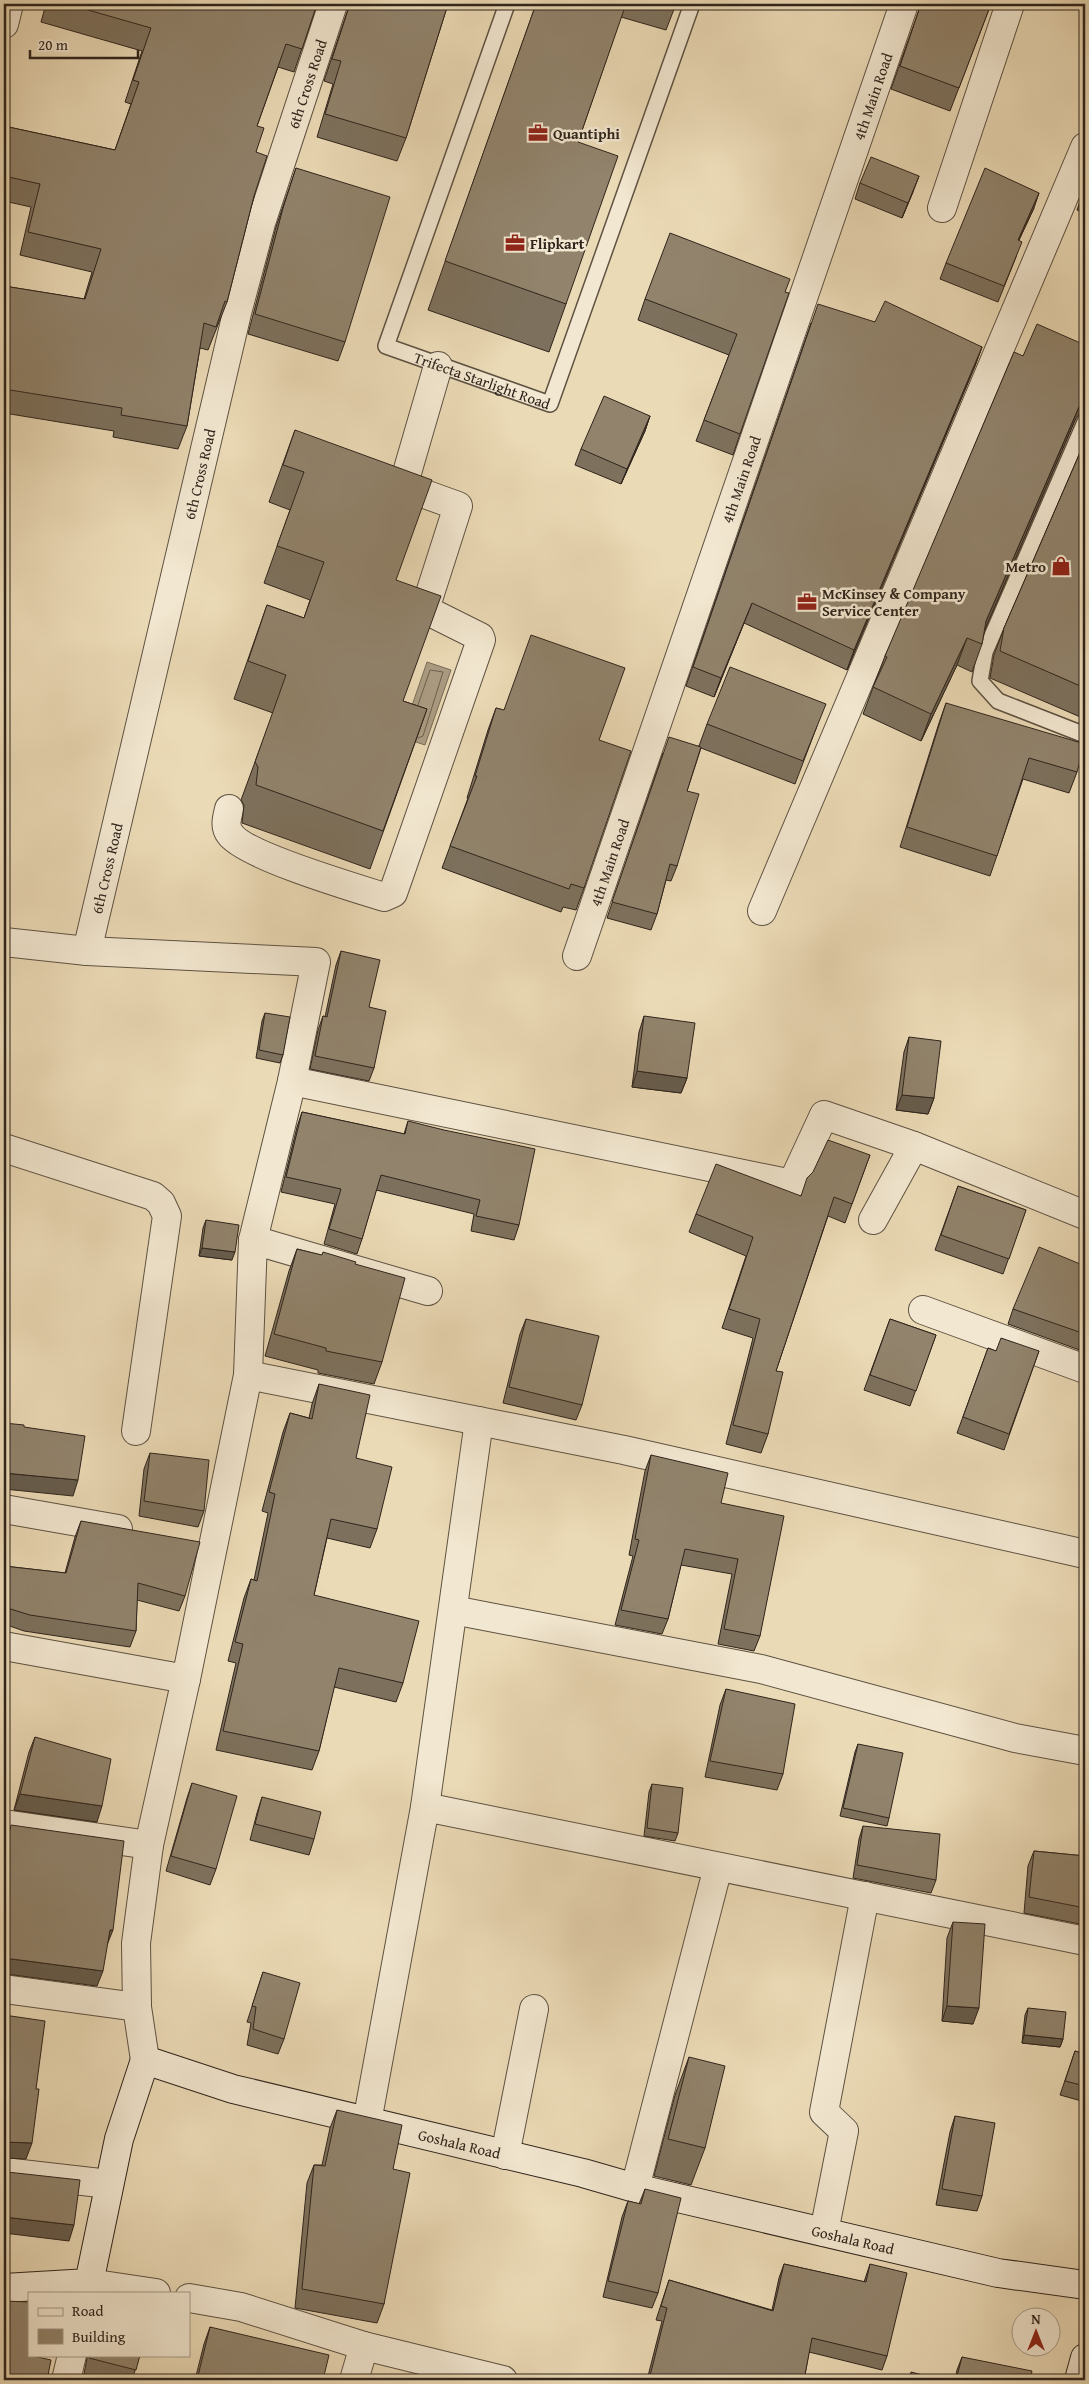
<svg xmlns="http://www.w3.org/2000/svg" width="1089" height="2384" font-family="'Gentium Book Plus',serif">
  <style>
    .water { fill: #ab9c82; stroke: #796c59 }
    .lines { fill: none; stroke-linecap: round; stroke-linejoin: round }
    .shore { stroke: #6d604f; stroke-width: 1 }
    .lane-casing { stroke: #5e5242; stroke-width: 18 }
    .street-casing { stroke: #5e5242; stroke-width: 30 }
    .secondary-casing { stroke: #2f241c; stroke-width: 30 }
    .lane { stroke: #f2e7d0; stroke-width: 15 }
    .street { stroke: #f2e7d0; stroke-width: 28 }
    .secondary { stroke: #f2e7d0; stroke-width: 28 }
    .wall { fill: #7d715d; stroke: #2f241c }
    .shaded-wall { fill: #665c4c; stroke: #2f241c }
    .building { fill: #91836c; stroke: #2f241c }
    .labels { text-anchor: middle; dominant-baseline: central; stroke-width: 5; stroke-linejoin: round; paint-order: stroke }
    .street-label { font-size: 15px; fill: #2f241c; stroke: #f2e7d0 }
    .poi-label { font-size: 15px; font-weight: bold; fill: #2f241c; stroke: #f2e7d0; text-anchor: start }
  </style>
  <rect width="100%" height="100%" fill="#ebdab6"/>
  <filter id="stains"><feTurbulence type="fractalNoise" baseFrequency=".004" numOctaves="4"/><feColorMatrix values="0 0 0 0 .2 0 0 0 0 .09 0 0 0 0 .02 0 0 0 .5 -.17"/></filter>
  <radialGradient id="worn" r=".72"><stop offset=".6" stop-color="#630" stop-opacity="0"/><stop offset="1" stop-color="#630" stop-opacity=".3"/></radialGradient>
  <path class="water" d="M427,662L451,670L425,745L373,728L407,720Z"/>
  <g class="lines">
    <path class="shore" d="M418,705L430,670L443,672L423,736L418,738"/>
    <defs>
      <g id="lane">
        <path id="s1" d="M507,4L386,346L550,404L692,4"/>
        <path d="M1085,422L985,652L980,681L998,701L1085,735"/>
      </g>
      <g id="street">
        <path d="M4,24L9,4"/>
        <path d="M942,208L1010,4"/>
        <path d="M229,809C227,818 224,826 230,834C244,855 355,888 384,897L393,893L481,640L480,637L430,612L426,606L458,506L408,488L404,483L438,366"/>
        <path d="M762,911L1085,147"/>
        <path d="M4,942L87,951L316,962L292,1081L253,1240L248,1375L186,1679L149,1845L136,1943L137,2007L145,2060"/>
        <path id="s2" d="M87,951L237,313L261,223L333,4"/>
        <path id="s3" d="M577,956L904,4"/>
        <path d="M292,1081L792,1184L824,1115L914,1146L1085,1215"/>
        <path d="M4,1148L153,1196L161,1203L167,1216L136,1431"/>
        <path d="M873,1220L914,1146"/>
        <path d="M253,1240L428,1291"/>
        <path d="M923,1310L1085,1369"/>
        <path d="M248,1375L624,1450L1085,1554"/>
        <path d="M4,1509L118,1529"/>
        <path d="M453,1610L761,1669L1015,1738L1085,1751"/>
        <path d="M4,1646L186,1679"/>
        <path d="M425,1807L479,1421"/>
        <path d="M4,1824L149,1845"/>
        <path d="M4,1989L137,2007"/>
        <path d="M367,2122L425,1807L1085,1941"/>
        <path d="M505,2155L534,2009"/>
        <path d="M4,2172L109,2184"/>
        <path d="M635,2188L718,1867"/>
        <path d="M824,2232L844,2131L824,2112L865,1896"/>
        <path d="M87,2293L89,2283L156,2293"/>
        <path d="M189,2298L241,2307L364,2346"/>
        <path d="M66,2380L72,2355"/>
        <path d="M354,2380L364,2346L503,2380"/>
      </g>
      <g id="secondary">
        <path id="s4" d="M4,2288L89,2283L119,2139L145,2060L233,2089L583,2173L635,2188L998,2273L1085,2285"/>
        <path d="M1079,2380L1085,2358"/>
      </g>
    </defs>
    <use href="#lane" class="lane-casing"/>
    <use href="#street" class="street-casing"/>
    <use href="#secondary" class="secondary-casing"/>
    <use href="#lane" class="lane"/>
    <use href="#street" class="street"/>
    <use href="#secondary" class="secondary"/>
  </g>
  <path class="wall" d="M46,4H317L294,72L278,67L257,126L254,196L227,302L208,350L200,348L187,426L178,449L113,437L114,431L4,413V286L84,299L92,272L20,255L31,207L4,201V126L115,150L131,104L125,102L142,51L41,22Z
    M348,4H448L406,138L397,161L317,137L333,84L324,81L348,9Z
    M536,4H676L666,30L621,17L578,142L566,304L549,352L428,310Z
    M921,4H991L950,111L891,89Z
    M296,168L345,342L338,361L248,334L276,227Z
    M860,183L913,192L902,218L855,199Z
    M1085,188V213L1077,210Z
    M1034,208L1019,240L1016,257L998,302L940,279L946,263Z
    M785,292L740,434L733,455L696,441L729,355L638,320L645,299Z
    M875,322L982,347L975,366L847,670L744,623L714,697L686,686L811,323Z
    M1085,345V414H1080L1076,418L985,629L982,644L972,672L957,665L921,741L863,714L885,656L1023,356Z
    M650,416L645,431L621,484L575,465L581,449Z
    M295,430L396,580L403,701L427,709L370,869L242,823L244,805L241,800L273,713L234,699L267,605L304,618L310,600L264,583L290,510L269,502Z
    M1085,441V719L990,678L994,655L1004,628Z
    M946,703L1077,772L1069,793L1023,779L990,876L900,847L939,723Z
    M496,708L599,740L584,888L576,910L563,907L561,912L442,868L468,798H467L488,730Z
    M707,724L817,726L795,784L701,748L687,791L677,866L671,881L666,880L657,914L651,930L607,918L663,753L699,746Z
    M341,951L369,1007L374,1068L369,1081L310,1069L318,1030L323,1016L325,1017L336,965Z
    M265,1013L283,1055L280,1063L256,1058L262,1021Z
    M644,1016L687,1078L681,1093L632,1087L639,1032Z
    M909,1037L934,1098L928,1114L896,1110L904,1052Z
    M302,1112L404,1134L408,1121L519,1225L514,1240L471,1231L474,1214L376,1190L362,1239L357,1254L324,1244L335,1204L281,1192L297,1127Z
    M870,1155L845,1223L828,1216L776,1371L768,1434L761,1453L726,1444L753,1338L722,1328L746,1256L689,1232L696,1214L801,1196Z
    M958,1186L1026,1210L1003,1274L935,1250Z
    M206,1220L232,1260L199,1256L203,1228Z
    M297,1249L355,1264L382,1362L374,1384L318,1373V1370L265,1356L289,1271Z
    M1085,1266V1352L1008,1324L1013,1309Z
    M526,1319L582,1405L576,1420L503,1403L520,1334Z
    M890,1319L936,1335L910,1406L864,1390Z
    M988,1348L996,1351H1039L1004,1450L957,1433Z
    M319,1384L356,1458L377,1529L370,1548L327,1538L314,1595L403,1683L396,1702L334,1687L319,1751L312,1770L216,1750L236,1663L228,1661L244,1598L251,1579L254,1580L268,1513L262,1511L283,1432L290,1413L309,1418L312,1404Z
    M150,1453L204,1511L198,1527L139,1516L144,1469Z
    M651,1455L721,1503L760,1636L754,1651L718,1644L732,1574L681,1565L668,1619L662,1634L615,1625L633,1556L629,1555L645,1471Z
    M81,1521L185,1596L179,1611L137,1600L136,1631L130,1647L24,1631L4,1624V1566L65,1573L75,1537Z
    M726,1689L783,1774L777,1790L705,1777L720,1705Z
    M35,1737L97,1822L14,1810L29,1752Z
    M858,1744L889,1818L887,1826L840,1816L855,1752Z
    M192,1783L216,1869L210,1885L166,1871L187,1798Z
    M652,1784L678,1833L675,1841L644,1836L649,1792Z
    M262,1797L314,1839L309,1855L250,1840L257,1813Z
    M863,1826L936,1880L931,1893L853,1878L859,1839Z
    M1034,1851L1085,1856V1925L1024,1913L1028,1866Z
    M953,1922L973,2024L942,2021L947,1938Z
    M263,1972L284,2039L278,2054L247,2045L251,2023L247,2022Z
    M1028,2008L1063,2039L1060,2047L1022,2043L1025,2015Z
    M1075,2051L1085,2054V2102L1060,2095Z
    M689,2057L705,2148L691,2185L654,2176L675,2095Z
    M337,2110L393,2169L384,2304L377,2323L295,2308L307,2183L314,2165H322L330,2128Z
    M955,2116L982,2196L977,2211L936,2205L950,2132Z
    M645,2189L658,2293L652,2308L603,2297L622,2217L628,2201L639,2204Z
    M784,2264L864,2282L870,2264L887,2356L882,2370L809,2352L804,2380H647L662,2321L656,2320L669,2280L772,2310L779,2278Z
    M210,2327L323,2380L196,2376L204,2344Z
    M87,2355H140L132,2380H109L84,2374L87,2358Z
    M962,2357L1030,2380H955L957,2370Z"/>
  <path class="shaded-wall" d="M919,176L913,192L902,218L908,203Z
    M1039,193L1034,208L1012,255L1018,240Z
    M982,347L975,366L847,670L854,650Z
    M1085,393V414H1080L1076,418L979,643L986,621Z
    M650,416L645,431L621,484L627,469Z
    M752,603L744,623L714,697L721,678Z
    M967,638L957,665L921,741L931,714Z
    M637,1071L687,1078L681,1093L632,1087Z
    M902,1095L934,1098L928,1114L896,1110Z
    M202,1248L235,1252L232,1260L199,1256Z
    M4,1473L78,1480L73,1496L4,1489Z
    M20,1794L102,1806L97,1822L14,1810Z
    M110,1930H113L107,1945Z
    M12,1959L103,1971L97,1986L6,1974H4V1960Z
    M947,2006L979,2008L973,2024L942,2021Z
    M1024,2035L1063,2039L1060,2047L1022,2043Z
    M4,2142L32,2143L26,2159L4,2158Z
    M4,2217L74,2225L69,2241L4,2233Z"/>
  <path class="building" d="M67,4H317L302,49L286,44L257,126L264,128L256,152L267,156L254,196L227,302L225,301L216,327L204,323L187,426L121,415L122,408L4,389V286L85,299L101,249L28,232L40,184L4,176V126L115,150L139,82L133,80L151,28Z
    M350,4H448L406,138L325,114L341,61L332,59Z
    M536,4H626L578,142L618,156L566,304L445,261Z
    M921,4H991L959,88L900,66Z
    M871,157L919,176L908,203L860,183Z
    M296,168L390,197L345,342L255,314L283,208Z
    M985,168L1039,193L1018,240L1022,242L1004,286L946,263Z
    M1085,188V195L1083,194Z
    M670,233L790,279L785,292L789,293L740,434L704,420L737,334L645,299Z
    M885,301L982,347L854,650L752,603L721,678L693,667L818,304L875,322Z
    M1037,324L1085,345V393L986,621L982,644L967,638L931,714L873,687L887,657L885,656L1014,352L1023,356Z
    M604,396L650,416L627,469L581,449Z
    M295,430L432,480L396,580L441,596L403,701L427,709L383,831L256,785L258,767L255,762L286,675L248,661L267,605L304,618L324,562L277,546L304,472L283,465Z
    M1085,441V688L1000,651L1004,628Z
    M531,635L625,668L599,740L631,751L584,888L571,884L569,889L450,846L477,776H475L496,708L504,710Z
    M730,667L826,704L803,761L707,724Z
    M946,703L1085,744L1077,772L1029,758L997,856L907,827Z
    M669,737L701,747L687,791L699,794L677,866L670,864L657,914L612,902Z
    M341,951L380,960L369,1007L386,1011L374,1068L315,1056L323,1016L327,1017Z
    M265,1013L290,1017L283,1055L259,1050Z
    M644,1016L695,1023L687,1078L637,1071Z
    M909,1037L941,1041L934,1098L902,1095Z
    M302,1112L405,1134L408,1121L444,1130L535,1149L519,1225L476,1216L480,1200L381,1175L362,1239L329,1229L341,1189L286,1177Z
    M828,1140L870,1155L852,1204L834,1197L776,1371L783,1372L768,1434L733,1425L760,1319L729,1309L753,1237L696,1214L716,1164L801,1196L807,1178L813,1172Z
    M958,1186L1026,1210L1009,1259L941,1235Z
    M206,1220L239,1225L235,1252L202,1248Z
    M1039,1247L1085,1266V1334L1013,1309Z
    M297,1249L322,1255L323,1252L356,1262L355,1264L405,1278L382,1362L326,1351V1348L274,1334Z
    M526,1319L599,1336L582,1405L509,1387Z
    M890,1319L936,1335L916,1391L870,1375Z
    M1001,1338L1039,1351L1009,1434L963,1417L988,1348L996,1351Z
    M319,1384L370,1395L356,1458L392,1467L377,1529L331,1519L314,1595L419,1621L403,1683L339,1668L319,1751L223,1731L243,1644L235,1642L251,1579L257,1581L275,1494L269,1492L290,1413L312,1419Z
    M4,1423L24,1425V1427L85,1436L78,1480L4,1473Z
    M150,1453L209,1460L204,1511L144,1501Z
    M651,1455L728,1473L721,1503L784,1516L760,1636L724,1629L738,1559L685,1549L668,1619L621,1610L639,1540L635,1539Z
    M81,1521L200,1542L185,1596L138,1583L136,1631L30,1615L4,1607V1566L66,1573Z
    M726,1689L795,1704L783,1774L710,1761Z
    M35,1737L111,1759L102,1806L20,1794Z
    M858,1744L903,1753L889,1818L843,1808Z
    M192,1783L237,1796L216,1869L171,1856Z
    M652,1784L683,1788L678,1833L647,1828Z
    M262,1797L321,1812L314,1839L255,1824Z
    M11,1825L124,1841L113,1930H110L103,1971L12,1959L4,1960V1842H7Z
    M863,1826L940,1834L936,1880L857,1865Z
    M1034,1851L1085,1856V1908L1029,1897Z
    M953,1922L985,1924L979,2008L947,2006Z
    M263,1972L300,1983L284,2039L253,2029L256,2007L252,2006Z
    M1028,2008L1066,2012L1063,2039L1024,2035Z
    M4,2015L45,2021L36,2089H39L32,2143L4,2142Z
    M1075,2051L1085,2054V2086L1065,2081Z
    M689,2057L725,2066L705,2148L668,2139Z
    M337,2110L402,2125L393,2169L410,2173L384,2304L302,2289L314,2165L325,2166Z
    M955,2116L995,2123L982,2196L942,2189Z
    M4,2170L7,2172L80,2180L74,2225L4,2217Z
    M645,2189L681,2198L658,2293L608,2281L628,2201L641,2204Z
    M784,2264L866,2282L870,2264L907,2273L887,2356L812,2338L804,2380H649L667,2308L661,2306L669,2280L773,2311Z
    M4,2301L29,2302V2355L51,2360L47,2380H4Z
    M210,2327L329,2355L323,2380H192L193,2375L198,2376Z
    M90,2355H140L136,2370L89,2358Z
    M962,2357L1032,2371L1030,2380H956Z
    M911,2372L942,2380H909Z"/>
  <defs>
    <symbol id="office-bare" viewBox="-9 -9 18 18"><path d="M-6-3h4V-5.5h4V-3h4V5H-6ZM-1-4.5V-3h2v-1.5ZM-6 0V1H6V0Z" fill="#8f2418" stroke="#f2e7d0" stroke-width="2.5" paint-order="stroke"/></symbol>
    <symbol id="shop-bare" viewBox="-9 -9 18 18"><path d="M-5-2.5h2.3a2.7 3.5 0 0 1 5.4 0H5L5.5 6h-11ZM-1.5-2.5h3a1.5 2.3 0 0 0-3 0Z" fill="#8f2418" stroke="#f2e7d0" stroke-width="2.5" paint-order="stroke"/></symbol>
  </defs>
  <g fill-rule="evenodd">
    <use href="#office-bare" x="524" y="119" width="28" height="28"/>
    <use href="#office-bare" x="501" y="229" width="28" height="28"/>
    <use href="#shop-bare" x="1047" y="552" width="28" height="28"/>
    <use href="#office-bare" x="793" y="588" width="28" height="28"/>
  </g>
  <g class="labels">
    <g class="street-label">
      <text stroke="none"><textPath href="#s2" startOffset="895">6th Cross Road</textPath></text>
      <text stroke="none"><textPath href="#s3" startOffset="909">4th Main Road</textPath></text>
      <text stroke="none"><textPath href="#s1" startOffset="465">Trifecta Starlight Road</textPath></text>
      <text stroke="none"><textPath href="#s2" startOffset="490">6th Cross Road</textPath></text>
      <text stroke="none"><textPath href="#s3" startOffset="504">4th Main Road</textPath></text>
      <text stroke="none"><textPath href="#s3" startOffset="99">4th Main Road</textPath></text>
      <text stroke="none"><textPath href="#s2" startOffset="85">6th Cross Road</textPath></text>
      <text stroke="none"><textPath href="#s4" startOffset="641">Goshala Road</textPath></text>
      <text stroke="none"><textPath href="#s4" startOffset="1046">Goshala Road</textPath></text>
    </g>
    <g class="poi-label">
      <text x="553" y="133">Quantiphi</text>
      <text x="530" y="243">Flipkart</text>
      <text x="1046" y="566" text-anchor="end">Metro</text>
      <text x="822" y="593">McKinsey &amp; Company<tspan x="822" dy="17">Service Center</tspan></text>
    </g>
  </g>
  <rect width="1089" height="2384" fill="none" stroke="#ebdab6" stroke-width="20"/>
  <rect x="5" y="5" width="1079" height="2374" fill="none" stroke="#2f241c" stroke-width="2.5"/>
  <rect x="10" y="10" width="1069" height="2364" fill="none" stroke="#2f241c"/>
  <rect x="28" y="2292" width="162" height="65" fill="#f2e7d0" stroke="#a49988"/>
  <rect x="38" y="2308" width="25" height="8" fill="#f2e7d0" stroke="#a49988"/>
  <text x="72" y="2316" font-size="15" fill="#2f241c">Road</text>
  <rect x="38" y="2329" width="25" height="15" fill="#91836c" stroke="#a49988"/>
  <text x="72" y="2342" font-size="15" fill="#2f241c">Building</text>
  <g transform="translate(1036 2332)"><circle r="24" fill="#f2e7d0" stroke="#a49988"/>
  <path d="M0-4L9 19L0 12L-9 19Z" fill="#8f2418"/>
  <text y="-8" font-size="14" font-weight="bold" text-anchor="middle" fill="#2f241c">N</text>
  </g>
  <path d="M30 50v8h108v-8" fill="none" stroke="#2f241c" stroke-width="2.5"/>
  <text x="38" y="50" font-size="15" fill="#2f241c" stroke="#f2e7d0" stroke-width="4" paint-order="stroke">20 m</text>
  <rect width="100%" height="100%" filter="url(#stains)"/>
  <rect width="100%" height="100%" fill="url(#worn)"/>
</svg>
